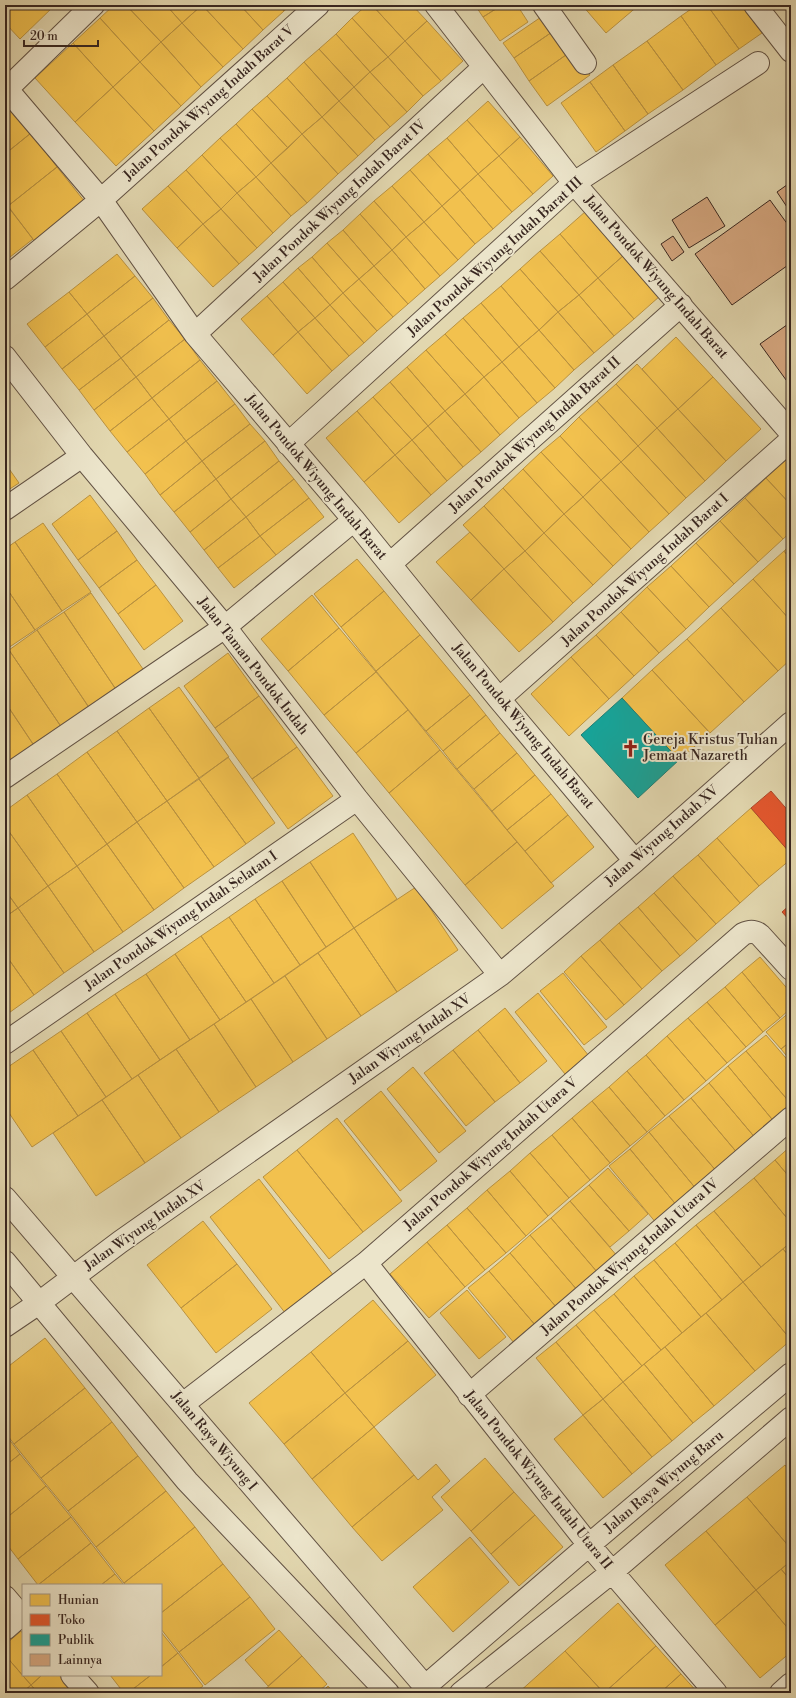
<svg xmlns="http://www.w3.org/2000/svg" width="796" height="1698" font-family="'Libre Bodoni',serif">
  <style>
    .homes { fill: #f2c14e; stroke: #ba9240 }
    .shops { fill: #e4572e; stroke: #b0482a }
    .public { fill: #17a398; stroke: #217e74 }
    .building { fill: #d8aa83; stroke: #382620 }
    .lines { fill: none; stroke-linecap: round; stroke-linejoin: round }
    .minor-casing { stroke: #625244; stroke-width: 24 }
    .minor { stroke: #ece5cb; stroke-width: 22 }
    .labels { text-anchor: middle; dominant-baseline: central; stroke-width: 4; stroke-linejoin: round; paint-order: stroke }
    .street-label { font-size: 14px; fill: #382620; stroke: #ece5cb }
    .poi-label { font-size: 14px; fill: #382620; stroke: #ece5cb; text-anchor: start }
  </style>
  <rect width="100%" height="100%" fill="#e2d7af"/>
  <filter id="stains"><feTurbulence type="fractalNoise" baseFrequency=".005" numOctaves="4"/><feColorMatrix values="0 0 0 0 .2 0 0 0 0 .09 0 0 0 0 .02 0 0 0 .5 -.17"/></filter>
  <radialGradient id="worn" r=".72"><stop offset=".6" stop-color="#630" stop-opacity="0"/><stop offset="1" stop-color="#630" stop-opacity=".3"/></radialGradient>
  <path class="homes" d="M5,5H55L20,39L5,23Z
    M114,5H126L161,42L140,62L100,18Z
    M126,5H166L182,23L161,42Z
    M166,5H202L182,23Z
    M202,5H240L263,30L243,49Z
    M202,5L243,49L223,67L182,23Z
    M240,5H279L284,11L263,30Z
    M279,5H291L284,11Z
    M367,5H372L405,41L388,57L352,18Z
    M372,5H412L427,21L405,41Z
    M475,5H502L483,17Z
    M502,5H517L528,22L500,41L483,17Z
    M582,5H639L606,33Z
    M697,5H707L739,49L716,65L681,16Z
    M707,5H741L762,33L739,49Z
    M547,13L558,28L514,58L503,43Z
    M681,16L716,65L683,90L647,41Z
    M100,18L140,62L113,87L73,43Z
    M352,18L388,57L370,72L336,34Z
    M427,21L463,61L441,81L405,41Z
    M182,23L223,67L201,87L161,42Z
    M558,28L573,50L529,81L514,58Z
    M336,34L370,72L354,87L319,49Z
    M405,41L441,81L423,96L388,57Z
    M647,41L683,90L648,114L613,65Z
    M161,42L201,87L181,106L140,62Z
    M73,43L113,87L75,122L35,78Z
    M319,49L354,87L339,101L304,62Z
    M573,50L590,75L547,106L529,81Z
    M388,57L423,96L407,112L370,72Z
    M140,62L181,106L154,131L113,87Z
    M304,62L339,101L322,117L287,78Z
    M613,65L648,114L625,131L590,82Z
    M370,72L407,112L390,127L354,87Z
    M287,78L322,117L302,134L267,96Z
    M590,82L625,131L596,152L561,103Z
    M113,87L154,131L116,166L75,122Z
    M354,87L390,127L375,140L339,101Z
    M267,96L302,134L288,148L252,109Z
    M5,101L31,133L5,154Z
    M339,101L375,140L358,156L322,117Z
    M488,101L520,137L499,156L467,120Z
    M252,109L288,148L271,163L236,124Z
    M322,117L358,156L338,174L302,134Z
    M467,120L499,156L478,174L447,138Z
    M236,124L271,163L256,177L220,138Z
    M31,133L57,167L8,206L5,203V154Z
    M302,134L338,174L307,203L271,163Z
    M520,137L553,176L533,194L499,156Z
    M220,138L256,177L237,193L202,155Z
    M447,138L478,174L460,190L428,154Z
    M428,154L460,190L442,206L410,170Z
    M202,155L237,193L221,209L186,170Z
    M499,156L533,194L512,212L478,174Z
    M271,163L307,203L291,216L256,177Z
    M57,167L85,202L35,242L8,206Z
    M186,170L221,209L203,224L168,186Z
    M410,170L442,206L424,222L392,186Z
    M478,174L512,212L493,229L460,190Z
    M256,177L291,216L273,233L237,193Z
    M168,186L203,224L177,248L142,209Z
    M392,186L424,222L406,237L374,201Z
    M460,190L493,229L475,244L442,206Z
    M237,193L273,233L257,248L221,209Z
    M374,201L406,237L392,250L360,214Z
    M5,203L33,239L5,261Z
    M442,206L475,244L458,260L424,222Z
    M221,209L257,248L239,264L203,224Z
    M586,211L624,255L598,278L560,234Z
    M360,214L392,250L374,266L343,230Z
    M424,222L458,260L440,276L406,237Z
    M203,224L239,264L213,287L177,248Z
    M343,230L374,266L359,279L327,243Z
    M560,234L598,278L579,295L540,251Z
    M406,237L440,276L425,289L392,250Z
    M327,243L359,279L343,293L312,257Z
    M392,250L425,289L408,304L374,266Z
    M540,251L579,295L558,312L520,269Z
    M117,254L135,276L87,314L69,292Z
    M624,255L660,296L634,319L598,278Z
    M312,257L343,293L330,305L298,268Z
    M374,266L408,304L393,317L359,279Z
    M298,268L330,305L315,318L283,282Z
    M520,269L558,312L539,330L501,286Z
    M135,276L153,298L104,336L87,314Z
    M598,278L634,319L614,336L579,295Z
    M359,279L393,317L377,331L343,293Z
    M283,282L315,318L298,332L267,296Z
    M501,286L539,330L519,347L481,303Z
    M69,292L87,314L45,347L27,324Z
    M343,293L377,331L364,343L330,305Z
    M579,295L614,336L594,353L558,312Z
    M267,296L298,332L273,355L241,319Z
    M153,298L169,320L121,358L104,336Z
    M481,303L519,347L502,362L463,318Z
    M330,305L364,343L349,356L315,318Z
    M558,312L594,353L574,370L539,330Z
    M87,314L104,336L62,369L45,347Z
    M315,318L349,356L332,371L298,332Z
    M463,318L502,362L484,377L445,334Z
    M169,320L185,339L136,377L121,358Z
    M539,330L574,370L555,388L519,347Z
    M298,332L332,371L307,394L273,355Z
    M445,334L484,377L465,394L426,350Z
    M104,336L121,358L79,390L62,369Z
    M676,337L713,377L678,409L642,369Z
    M185,339L200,360L152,398L136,377Z
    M519,347L555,388L537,403L502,362Z
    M426,350L465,394L445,411L407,367Z
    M121,358L136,377L94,410L79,390Z
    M200,360L217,381L169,419L152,398Z
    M502,362L537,403L519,418L484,377Z
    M637,364L678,409L657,428L616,384Z
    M407,367L445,411L428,426L390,382Z
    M136,377L152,398L110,431L94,410Z
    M484,377L519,418L500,435L465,394Z
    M713,377L761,429L726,461L678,409Z
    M217,381L235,404L186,441L169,419Z
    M390,382L428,426L412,440L373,397Z
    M616,384L657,428L638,446L597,401Z
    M465,394L500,435L481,452L445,411Z
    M373,397L412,440L395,455L357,411Z
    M152,398L169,419L127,452L110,431Z
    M597,401L638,446L621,462L579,417Z
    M235,404L250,424L202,461L186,441Z
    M678,409L726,461L705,481L657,428Z
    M357,411L395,455L364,482L326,438Z
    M445,411L481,452L463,467L428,426Z
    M579,417L621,462L601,480L560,436Z
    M169,419L186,441L145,474L127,452Z
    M250,424L265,441L216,479L202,461Z
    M428,426L463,467L447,481L412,440Z
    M657,428L705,481L686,498L638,446Z
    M560,436L601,480L583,497L541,452Z
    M412,440L447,481L431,495L395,455Z
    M186,441L202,461L160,495L145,474Z
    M265,441L279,461L231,499L216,479Z
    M638,446L686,498L669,514L621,462Z
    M541,452L583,497L564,514L523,469Z
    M395,455L431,495L399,523L364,482Z
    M786,460L791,466V505L766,478Z
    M202,461L216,479L174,512L160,495Z
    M279,461L294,479L246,517L231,499Z
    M621,462L669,514L649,532L601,480Z
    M5,463L19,483L5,492Z
    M523,469L564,514L544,533L503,488Z
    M766,478L791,505V532L783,539L745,498Z
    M216,479L231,499L190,532L174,512Z
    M294,479L309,498L260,536L246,517Z
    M601,480L649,532L631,549L583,497Z
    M503,488L544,533L525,551L484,506Z
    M90,495L117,531L78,560L52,524Z
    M583,497L631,549L613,566L564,514Z
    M309,498L324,517L276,555L260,536Z
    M745,498L783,539L758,562L720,521Z
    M231,499L246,517L204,550L190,532Z
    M484,506L525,551L504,569L463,525Z
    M564,514L613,566L593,585L544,533Z
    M246,517L260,536L218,568L204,550Z
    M720,521L758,562L734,584L696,543Z
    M43,523L91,592L62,611L15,542Z
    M117,531L137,560L99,588L78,560Z
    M470,532L504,569L471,600L436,562Z
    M544,533L593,585L573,603L525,551Z
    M260,536L276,555L234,588L218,568Z
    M15,542L62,611L35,630L5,586V549Z
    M696,543L734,584L709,607L671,566Z
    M791,545V560L784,551Z
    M525,551L573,603L553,622L504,569Z
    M784,551L791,560V621L753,579Z
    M357,559L384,591L341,627L314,594Z
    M137,560L156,585L118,614L99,588Z
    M671,566L709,607L686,629L647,587Z
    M504,569L553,622L519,652L471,600Z
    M753,579L791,621V659L778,671L721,608Z
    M156,585L183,621L144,650L118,614Z
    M5,586L35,630L8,648L5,643Z
    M647,587L686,629L659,653L621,612Z
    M384,591L420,635L376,671L341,627Z
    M91,593L145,672L117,691L64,612Z
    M312,595L339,628L288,671L261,639Z
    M721,608L778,671L744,702L687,639Z
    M64,612L117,691L90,709L37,630Z
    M621,612L659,653L634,676L596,635Z
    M339,628L376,672L324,715L288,671Z
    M37,630L90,709L62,728L9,650Z
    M420,635L470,695L426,731L376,671Z
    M596,635L634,676L609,699L571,657Z
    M687,639L744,702L710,733L652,670Z
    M9,650L62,728L35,747L5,702V652Z
    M228,653L259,696L215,728L184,686Z
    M571,657L609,699L569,736L531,694Z
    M652,670L710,733L679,760L622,698Z
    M376,672L408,710L356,753L324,715Z
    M179,687L229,757L199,778L149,708Z
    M470,695L486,715L443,751L426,731Z
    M259,696L297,747L252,779L215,728Z
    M5,702L35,747L8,766L5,762Z
    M149,708L199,778L167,801L117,731Z
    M408,710L440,750L389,793L356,753Z
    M486,715L500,733L457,769L443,751Z
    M117,731L167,801L137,822L87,752Z
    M500,733L517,753L474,789L457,769Z
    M297,747L333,796L288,829L252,779Z
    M440,750L517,842L465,885L389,793Z
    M87,752L137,822L107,844L57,774Z
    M517,753L535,775L492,811L474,789Z
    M228,757L275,823L246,844L199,779Z
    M57,774L107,844L77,866L27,795Z
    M535,775L551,794L507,830L492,811Z
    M199,779L246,844L214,867L167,801Z
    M551,794L568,815L525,851L507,830Z
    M27,795L77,866L48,886L5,826V811Z
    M167,801L214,867L184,888L137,822Z
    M751,808L791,854V859L759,886L717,838Z
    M568,815L594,847L551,883L525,851Z
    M137,822L184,888L154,910L107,844Z
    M5,826L48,886L18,908L5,890Z
    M353,833L397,899L354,928L310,862Z
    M717,838L759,886L740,903L698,855Z
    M517,842L554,886L502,929L465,885Z
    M107,844L154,910L123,932L77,866Z
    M698,855L740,903L716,924L673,876Z
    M310,862L354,928L326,947L282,881Z
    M77,866L123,932L94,952L48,886Z
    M673,876L716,924L697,941L654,893Z
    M282,881L326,947L300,965L255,899Z
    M48,886L94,952L64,973L18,908Z
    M416,887L458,950L397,992L354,928Z
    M5,890L18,908L5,917Z
    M654,893L697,941L680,956L638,907Z
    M255,899L300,965L274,983L229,917Z
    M638,907L680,956L662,971L619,923Z
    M18,908L64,973L34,995L5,954V917Z
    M229,917L274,983L246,1002L201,936Z
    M619,923L662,971L642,989L600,940Z
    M354,928L397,992L361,1016L318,953Z
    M201,936L246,1002L220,1020L175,954Z
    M600,940L642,989L624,1005L581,956Z
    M318,953L361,1016L327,1039L285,976Z
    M5,954L34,995L6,1015L5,1013Z
    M175,954L220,1020L190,1040L146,974Z
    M581,956L624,1005L606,1020L564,972Z
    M760,957L791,993V1008L780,1018L742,972Z
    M742,972L780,1018L763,1032L725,987Z
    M563,973L607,1027L584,1045L540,991Z
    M146,974L190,1040L160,1060L115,994Z
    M285,976L327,1039L293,1062L251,999Z
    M725,987L763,1032L746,1047L707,1002Z
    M538,993L589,1056L565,1074L515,1012Z
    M115,994L160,1060L132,1079L87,1013Z
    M251,999L293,1062L256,1087L214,1024Z
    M707,1002L746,1047L727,1063L688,1018Z
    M505,1008L547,1061L520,1083L478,1030Z
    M791,1011V1041L781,1049L766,1032Z
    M87,1013L132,1079L106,1097L61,1031Z
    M688,1018L727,1063L706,1081L667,1036Z
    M214,1024L256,1087L219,1112L176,1049Z
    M478,1030L520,1083L495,1102L453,1050Z
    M61,1031L106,1097L78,1116L33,1050Z
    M766,1035L791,1064V1104L746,1051Z
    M667,1036L706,1081L684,1100L646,1055Z
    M791,1041V1061L781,1049Z
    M176,1049L219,1112L181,1138L138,1075Z
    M33,1050L78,1116L32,1147L5,1107V1069Z
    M453,1050L495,1102L466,1126L424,1073Z
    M746,1051L791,1104V1111L776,1124L728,1066Z
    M646,1055L684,1100L665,1116L627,1071Z
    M728,1066L776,1124L757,1140L709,1083Z
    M413,1067L466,1131L439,1153L387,1089Z
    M627,1071L665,1116L647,1132L609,1087Z
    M138,1075L181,1138L145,1163L102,1100Z
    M709,1083L757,1140L739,1155L691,1098Z
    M609,1087L647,1132L630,1146L592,1101Z
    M381,1091L437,1161L400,1191L344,1121Z
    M691,1098L739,1155L718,1173L669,1116Z
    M102,1100L145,1163L96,1196L53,1133Z
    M592,1101L630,1146L610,1163L572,1118Z
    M669,1116L718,1173L697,1190L649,1132Z
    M337,1118L402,1201L363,1232L297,1150Z
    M572,1118L610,1163L590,1180L552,1135Z
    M649,1132L697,1190L678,1207L630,1149Z
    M552,1135L590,1180L569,1198L530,1153Z
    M791,1146V1179L775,1160Z
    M630,1149L678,1207L657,1224L609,1166Z
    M297,1150L363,1232L329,1259L263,1177Z
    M530,1153L569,1198L548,1216L510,1171Z
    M775,1160L791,1179V1223L754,1178Z
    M608,1168L648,1214L629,1231L589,1185Z
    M510,1171L548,1216L526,1236L487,1190Z
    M754,1178L791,1223V1242L761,1267L714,1211Z
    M259,1179L334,1276L286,1314L210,1217Z
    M589,1185L629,1231L610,1247L570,1201Z
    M487,1190L526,1236L506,1253L467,1208Z
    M570,1201L618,1257L598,1273L551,1218Z
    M467,1208L506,1253L485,1270L447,1225Z
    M714,1211L761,1267L743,1282L696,1225Z
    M551,1218L598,1273L578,1291L530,1235Z
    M203,1221L237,1264L181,1308L147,1265Z
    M447,1225L485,1270L465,1287L427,1242Z
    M696,1225L743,1282L722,1300L675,1243Z
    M530,1235L578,1291L557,1308L510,1253Z
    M427,1242L465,1287L429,1318L390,1274Z
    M791,1242V1258L783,1249Z
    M675,1243L722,1300L701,1317L654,1260Z
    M783,1249L791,1258V1340L743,1282Z
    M510,1253L557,1308L536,1326L489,1271Z
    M654,1260L701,1317L682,1333L634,1276Z
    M237,1264L272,1309L216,1353L181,1308Z
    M489,1271L536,1326L515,1344L468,1288Z
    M634,1276L682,1333L661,1350L614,1294Z
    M743,1282L791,1340L755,1371L706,1313Z
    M467,1290L506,1337L479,1359L440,1313Z
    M614,1294L661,1350L642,1366L594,1310Z
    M373,1300L408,1341L345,1393L311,1352Z
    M594,1310L642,1366L623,1382L576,1325Z
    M706,1313L755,1371L714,1406L665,1347Z
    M576,1325L623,1382L603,1399L556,1342Z
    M45,1338L85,1388L14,1444L5,1432V1369Z
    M408,1341L436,1375L374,1427L345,1393Z
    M556,1342L603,1399L583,1415L536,1358Z
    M665,1347L714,1406L693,1423L644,1364Z
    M311,1352L345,1393L284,1444L249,1403Z
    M644,1364L693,1423L672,1441L623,1382Z
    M623,1382L672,1441L652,1457L603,1399Z
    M85,1388L112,1422L41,1478L14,1444Z
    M345,1393L374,1427L312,1479L284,1444Z
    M603,1399L652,1457L632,1474L583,1415Z
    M583,1415L632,1474L603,1498L554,1439Z
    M112,1422L138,1456L68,1511L41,1478Z
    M374,1427L414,1475L352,1527L312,1479Z
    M5,1434L20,1454L5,1466Z
    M20,1454L46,1486L5,1519V1466Z
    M138,1456L166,1491L96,1547L68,1511Z
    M485,1458L514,1492L471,1531L441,1497Z
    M436,1464L450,1481L432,1497L443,1510L382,1561L352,1527L414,1475L418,1480Z
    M785,1465L791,1473V1549L747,1497Z
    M46,1486L71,1517L18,1559L5,1542V1519Z
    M166,1491L195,1527L124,1583L96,1547Z
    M514,1492L535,1515L491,1554L471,1531Z
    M747,1497L791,1549V1561L756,1590L706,1531Z
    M535,1515L563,1547L519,1586L491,1554Z
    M71,1517L91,1543L38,1585L18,1559Z
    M195,1527L223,1564L161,1613V1585H126L124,1583Z
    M706,1531L756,1590L715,1625L665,1565Z
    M470,1537L509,1582L453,1632L413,1587Z
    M91,1543L115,1574L101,1585H38Z
    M791,1561V1581L781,1569Z
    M223,1564L250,1597L179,1652L161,1629V1613Z
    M781,1569L791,1581V1632L756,1590Z
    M115,1574L124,1585H101Z
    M756,1590L791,1632V1652L760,1678L715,1625Z
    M250,1597L275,1629L205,1685L179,1652Z
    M618,1603L656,1646L604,1693L565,1651Z
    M279,1630L302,1656L268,1686L245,1660Z
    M21,1631L23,1634V1675H42L31,1685L5,1655V1645Z
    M161,1632L178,1653L161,1667Z
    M656,1646L681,1674L660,1693H604Z
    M565,1651L604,1693H518Z
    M178,1653L203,1686L194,1693H128L151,1675H161V1667Z
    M5,1655L31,1685L22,1693H5Z
    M302,1656L327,1684L317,1693H261Z
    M681,1674L698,1693H660Z
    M42,1675H59L74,1693H38L31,1685Z
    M110,1675H151L128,1693H124Z
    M31,1685L38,1693H22Z
    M328,1686L334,1693H321Z"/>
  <path class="shops" d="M771,791L791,814V854L751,808Z
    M791,904V922L782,912Z"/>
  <path class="public" d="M622,698L679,760L638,798L581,735Z"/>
  <path class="building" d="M791,182V213L777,192Z
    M707,197L725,226L689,248L672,220Z
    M770,200L791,229V263L732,305L695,254Z
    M673,236L684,252L672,261L661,244Z
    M791,322V383L789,384L760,344Z"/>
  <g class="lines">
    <defs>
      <path id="minor" d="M436,5L574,183L791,433
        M544,5L585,63
        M755,5L791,51
        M5,87L101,200L195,334L354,520L499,699L635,861
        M7,89L93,5
        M5,279L101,200L318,5
        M195,334L484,67
        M5,357L82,456L225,627L357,799L500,975
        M288,444L574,183L758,63
        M5,509L82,456
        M390,564L681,305
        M499,699L791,440
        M5,777L225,627L354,520
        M5,1043L357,799
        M5,1198L423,1684
        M5,1262L187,1481L388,1693
        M366,1263L589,1545L716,1693
        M5,1326L39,1303L120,1242L500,975L635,861L791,723
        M469,1395L791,1118
        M183,1404L366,1263L743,934C749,931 755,931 760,935L791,969
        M5,1597L23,1618
        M5,1629L21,1615
        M72,1675L88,1693
        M428,1684L589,1545L791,1374
        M461,1693L612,1572L791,1418
        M781,1693L791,1684"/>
    </defs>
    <use href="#minor" class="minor-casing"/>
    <use href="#minor" class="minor"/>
  </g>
  <defs>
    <symbol id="church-bare" viewBox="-9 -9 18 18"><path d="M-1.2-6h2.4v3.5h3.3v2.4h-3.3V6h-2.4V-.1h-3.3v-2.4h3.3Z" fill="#8f2418" stroke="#ece5cb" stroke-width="2.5" paint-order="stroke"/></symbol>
  </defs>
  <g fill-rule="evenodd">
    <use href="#church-bare" x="618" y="736" width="25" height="25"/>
  </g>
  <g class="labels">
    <g class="street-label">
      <text transform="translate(209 103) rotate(-42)">Jalan Pondok Wiyung Indah Barat V</text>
      <text transform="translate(340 201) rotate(-43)">Jalan Pondok Wiyung Indah Barat IV</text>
      <text transform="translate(495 257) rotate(-42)">Jalan Pondok Wiyung Indah Barat III</text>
      <text transform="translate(656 277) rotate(49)">Jalan Pondok Wiyung Indah Barat</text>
      <text transform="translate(535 435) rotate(-42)">Jalan Pondok Wiyung Indah Barat II</text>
      <text transform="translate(316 477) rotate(50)">Jalan Pondok Wiyung Indah Barat</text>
      <text transform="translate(645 570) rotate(-42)">Jalan Pondok Wiyung Indah Barat I</text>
      <text transform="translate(253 666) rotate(52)">Jalan Taman Pondok Indah</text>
      <text transform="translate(523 726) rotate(50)">Jalan Pondok Wiyung Indah Barat</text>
      <text transform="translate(662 836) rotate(-41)">Jalan Wiyung Indah XV</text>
      <text transform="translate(181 921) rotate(-35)">Jalan Pondok Wiyung Indah Selatan I</text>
      <text transform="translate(410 1039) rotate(-35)">Jalan Wiyung Indah XV</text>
      <text transform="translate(491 1154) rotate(-41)">Jalan Pondok Wiyung Indah Utara V</text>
      <text transform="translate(145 1226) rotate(-35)">Jalan Wiyung Indah XV</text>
      <text transform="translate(630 1257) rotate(-41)">Jalan Pondok Wiyung Indah Utara IV</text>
      <text transform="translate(214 1441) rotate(50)">Jalan Raya Wiyung I</text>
      <text transform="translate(538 1480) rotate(51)">Jalan Pondok Wiyung Indah Utara II</text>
      <text transform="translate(664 1482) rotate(-40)">Jalan Raya Wiyung Baru</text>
    </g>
    <g class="poi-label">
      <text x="643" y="740">Gereja Kristus Tuhan<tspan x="643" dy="16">Jemaat Nazareth</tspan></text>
    </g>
  </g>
  <rect width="796" height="1698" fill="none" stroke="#e2d7af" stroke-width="20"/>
  <rect x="6" y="6" width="784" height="1686" fill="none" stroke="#382620" stroke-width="2"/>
  <rect x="10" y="10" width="776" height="1678" fill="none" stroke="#382620"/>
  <rect x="22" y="1584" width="140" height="92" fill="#ece5cb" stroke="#a49987"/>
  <rect x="30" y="1594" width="20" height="12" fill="#f2c14e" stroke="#a49987"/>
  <text x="58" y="1604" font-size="12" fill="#382620">Hunian</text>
  <rect x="30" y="1614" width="20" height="12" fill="#e4572e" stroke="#a49987"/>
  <text x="58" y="1624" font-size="12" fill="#382620">Toko</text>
  <rect x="30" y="1634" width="20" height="12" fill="#17a398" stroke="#a49987"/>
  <text x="58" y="1644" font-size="12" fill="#382620">Publik</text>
  <rect x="30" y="1654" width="20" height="12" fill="#d8aa83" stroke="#a49987"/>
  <text x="58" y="1664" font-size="12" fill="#382620">Lainnya</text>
  <path d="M24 40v6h74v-6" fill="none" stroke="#382620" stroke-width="2"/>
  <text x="30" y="40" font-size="12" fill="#382620" stroke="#ece5cb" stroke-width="3" paint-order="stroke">20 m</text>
  <rect width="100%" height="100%" filter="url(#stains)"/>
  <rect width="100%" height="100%" fill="url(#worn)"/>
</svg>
